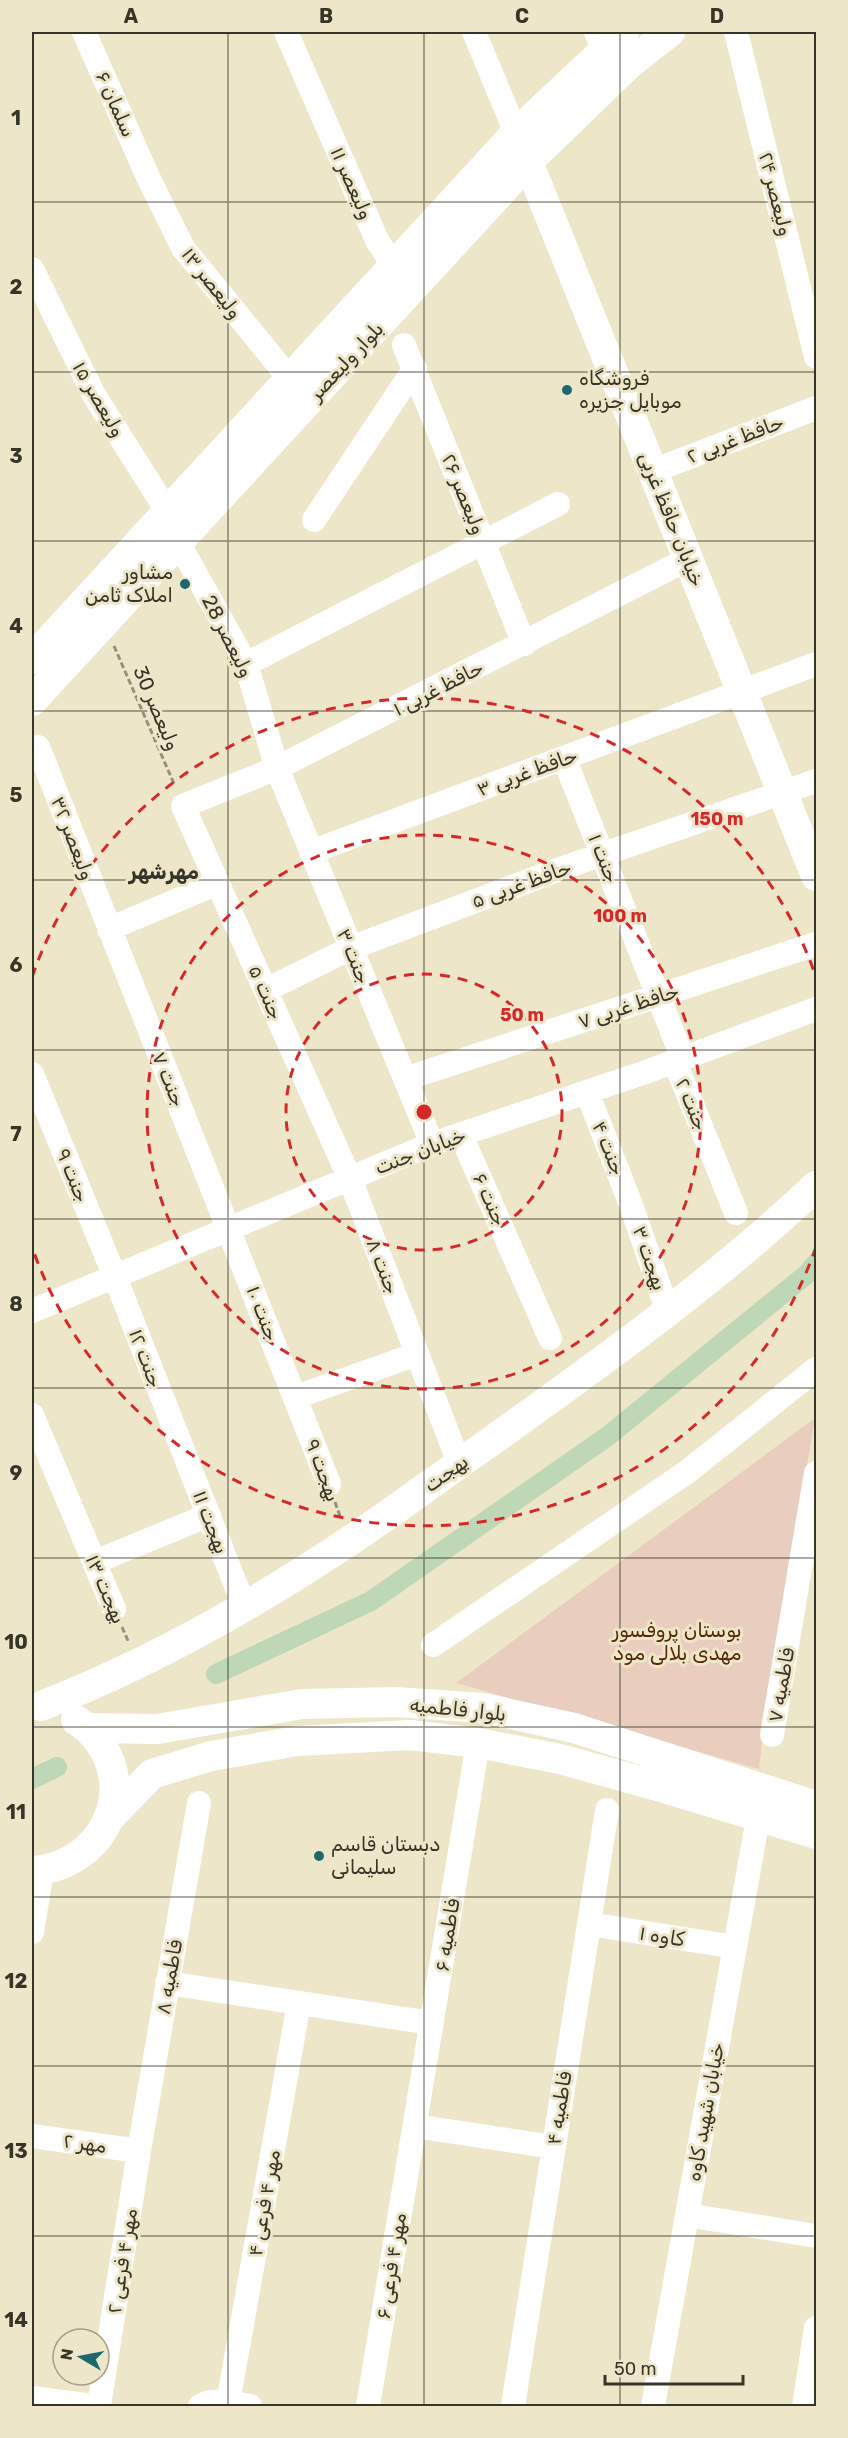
<svg xmlns="http://www.w3.org/2000/svg" width="848" height="2438" font-family="Rubik,Cairo,sans-serif">
  <style>
    .green { fill: #e9cebf }
    .lines { fill: none; stroke-linecap: round; stroke-linejoin: round }
    .canal { stroke: #bed7b6; stroke-width: 20 }
    .path { stroke: #958f7b; stroke-width: 3; stroke-dasharray: 6 3; stroke-linecap: butt }
    .minor { stroke: #fff; stroke-width: 24 }
    .major { stroke: #fff; stroke-width: 30 }
    .grid { fill: none; stroke: #373428; stroke-width: 1.5; stroke-opacity: 0.55 }
    .ring { fill: none; stroke: #d62828; stroke-width: 3; stroke-dasharray: 10 8 }
    .poi-dot { fill: #1b686e; stroke: #eee6c9; stroke-width: 2 }
    .labels { text-anchor: middle; dominant-baseline: central; stroke-width: 6; stroke-linejoin: round; paint-order: stroke }
    .street-label { font-size: 20px; fill: #373428; stroke: #eee6c9 }
    .poi-label { font-size: 20px; fill: #373428; stroke: #eee6c9; text-anchor: start }
    .park-label { font-size: 20px; fill: #552704; stroke: #eee6c9 }
    .neighbourhood-label { font-size: 21px; font-weight: bold; fill: #373428; stroke: #eee6c9 }
    .centre { fill: #d62828; stroke: #eee6c9; stroke-width: 3 }
    .ring-label { font-size: 18px; text-anchor: middle; font-weight: bold; fill: #d62828; stroke: #eee6c9; stroke-width: 6; stroke-linejoin: round; paint-order: stroke }
    .neatline { fill: none; stroke: #373428; stroke-width: 2 }
    .grid-label { font-size: 20px; text-anchor: middle; font-weight: bold; fill: #373428 }
  </style>
  <rect width="100%" height="100%" fill="#eee6c9"/>
  <path class="green" d="M815,1418L767,1700L759,1769L456,1683Z"/>
  <g class="lines">
    <path class="canal" d="M216,1674L371,1601L608,1436L807,1274L816,1263
      M32,1779L57,1767"/>
    <path class="path" d="M114,646L175,786
      M335,1502L341,1519
      M122,1627L129,1643"/>
    <path class="minor" d="M84,32L148,177L183,248L290,379
      M286,32L377,240L394,267
      M474,32L516,133
      M596,32L603,49
      M736,32L816,357
      M32,269L94,395L167,511
      M404,345L524,644
      M653,471L816,408
      M314,520L415,368
      M178,542L246,664L277,768L432,1144
      M246,664L558,504
      M38,747L329,1484
      M564,758L683,1059
      M311,852L816,664
      M109,929L218,883
      M266,990L351,948L560,869L816,781
      M675,1062L736,1213
      M32,1074L115,1277L244,1606
      M405,1079L816,944
      M587,1092L631,1205L668,1312
      M461,1135L550,1338
      M32,1311L432,1144L646,1072L816,1009
      M296,1397L417,1354
      M32,1415L114,1609
      M459,1463L350,1179L183,806L277,768L688,559
      M95,1562L209,1515
      M433,1645L687,1472L816,1369
      M772,1735L816,1473
      M589,1924L735,1947
      M32,1932L42,1870
      M167,1983L432,2023
      M415,2126L553,2147
      M32,2136L139,2151
      M687,2215L816,2236
      M32,2398L94,2406
      M228,2403L299,2003
      M99,2406L139,2151L199,1803
      M200,2406C214,2397 235,2404 250,2406
      M368,2406L478,1743
      M513,2406L607,1810
      M653,2406L758,1818
      M804,2406L816,2328"/>
    <path class="major" d="M522,147L816,876
      M32,659L516,133L624,32
      M32,701L534,156L629,64L670,32
      M41,1706C149,1664 252,1606 348,1542C394,1512 438,1478 483,1447C598,1365 713,1283 816,1186
      M88,1728L157,1729L302,1704L396,1702L483,1708L574,1728L816,1806
      M109,1818L152,1774L211,1756L297,1741L410,1735L478,1743L560,1759L654,1785L816,1834
      M32,1871C114,1865 146,1768 76,1720"/>
  </g>
  <path class="grid" d="M228,32V2406M424,32V2406M620,32V2406M32,202H816M32,372H816M32,541H816M32,711H816M32,880H816M32,1050H816M32,1219H816M32,1388H816M32,1558H816M32,1727H816M32,1897H816M32,2066H816M32,2236H816"/>
  <g class="ring">
    <circle cx="424" cy="1112" r="138"/>
    <circle cx="424" cy="1112" r="277"/>
    <path d="M816 1247A415 415 0 0 1 32 1247M32 977A415 415 0 0 1 816 977"/>
  </g>
  <g class="poi-dot">
    <circle cx="567" cy="390" r="6"/>
    <circle cx="185" cy="584" r="6"/>
    <circle cx="319" cy="1856" r="6"/>
  </g>
  <g class="labels">
    <g class="street-label">
      <text transform="translate(116 104) rotate(66)">سلمان ۶</text>
      <text transform="translate(352 183) rotate(66)">ولیعصر ۱۱</text>
      <text transform="translate(776 194) rotate(76)">ولیعصر ۲۴</text>
      <text transform="translate(212 283) rotate(52)">ولیعصر ۱۳</text>
      <text transform="translate(346 361) rotate(-47)">بلوار ولیعصر</text>
      <text transform="translate(99 399) rotate(60)">ولیعصر ۱۵</text>
      <text transform="translate(735 439) rotate(-21)">حافظ غربی ۲</text>
      <text transform="translate(464 494) rotate(68)">ولیعصر ۲۶</text>
      <text transform="translate(672 519) rotate(68)">خیابان حافظ غربی</text>
      <text transform="translate(228 636) rotate(63)">ولیعصر 28</text>
      <text transform="translate(438 688) rotate(-27)">حافظ غربی ۱</text>
      <text transform="translate(157 708) rotate(67)">ولیعصر 30</text>
      <text transform="translate(527 772) rotate(-20)">حافظ غربی ۳</text>
      <text transform="translate(73 838) rotate(69)">ولیعصر ۳۲</text>
      <text transform="translate(604 858) rotate(68)">جنت ۱</text>
      <text transform="translate(521 884) rotate(-20)">حافظ غربی ۵</text>
      <text transform="translate(354 956) rotate(68)">جنت ۳</text>
      <text transform="translate(266 992) rotate(66)">جنت ۵</text>
      <text transform="translate(628 1006) rotate(-18)">حافظ غربی ۷</text>
      <text transform="translate(169 1079) rotate(68)">جنت ۷</text>
      <text transform="translate(692 1104) rotate(68)">جنت ۲</text>
      <text transform="translate(609 1148) rotate(68)">جنت ۴</text>
      <text transform="translate(420 1151) rotate(-21)">خیابان جنت</text>
      <text transform="translate(73 1175) rotate(68)">جنت ۹</text>
      <text transform="translate(490 1199) rotate(66)">جنت ۶</text>
      <text transform="translate(650 1258) rotate(71)">بهجت ۳</text>
      <text transform="translate(383 1266) rotate(69)">جنت ۸</text>
      <text transform="translate(263 1313) rotate(69)">جنت ۱۰</text>
      <text transform="translate(146 1358) rotate(69)">جنت ۱۲</text>
      <text transform="translate(323 1470) rotate(70)">بهجت ۹</text>
      <text transform="translate(446 1473) rotate(-36)">بهجت</text>
      <text transform="translate(211 1522) rotate(69)">بهجت ۱۱</text>
      <text transform="translate(106 1589) rotate(67)">بهجت ۱۳</text>
      <text transform="translate(781 1685) rotate(-80)">فاطمیه ۷</text>
      <text transform="translate(458 1709) rotate(6)">بلوار فاطمیه</text>
      <text transform="translate(447 1935) rotate(-81)">فاطمیه ۶</text>
      <text transform="translate(662 1936) rotate(9)">کاوه ۱</text>
      <text transform="translate(169 1977) rotate(-80)">فاطمیه ۸</text>
      <text transform="translate(559 2108) rotate(-81)">فاطمیه ۴</text>
      <text transform="translate(705 2112) rotate(-80)">خیابان شهید کاوه</text>
      <text transform="translate(85 2143) rotate(8)">مهر ۲</text>
      <text transform="translate(264 2203) rotate(-80)">مهر ۴ فرعی ۴</text>
      <text transform="translate(122 2261) rotate(-81)">مهر ۴ فرعی ۲</text>
      <text transform="translate(391 2266) rotate(-81)">مهر ۴ فرعی ۶</text>
    </g>
    <g class="poi-label">
      <text x="579" y="378">فروشگاه<tspan x="579" dy="23">موبایل جزیره</tspan></text>
      <text x="173" y="572" text-anchor="end">مشاور<tspan x="173" dy="23">املاک ثامن</tspan></text>
      <text x="331" y="1844">دبستان قاسم<tspan x="331" dy="23">سلیمانی</tspan></text>
    </g>
    <g class="park-label">
      <text x="677" y="1630">بوستان پروفسور<tspan x="677" dy="23">مهدی بلالی مود</tspan></text>
    </g>
    <g class="neighbourhood-label">
      <text x="164" y="871">مهرشهر</text>
    </g>
  </g>
  <circle cx="424" cy="1112" r="9" class="centre"/>
  <g class="ring-label">
    <text x="717" y="825">150 m</text>
    <text x="620" y="922">100 m</text>
    <text x="522" y="1021">50 m</text>
  </g>
  <rect width="848" height="2438" fill="none" stroke="#eee6c9" stroke-width="66"/>
  <g transform="translate(81 2357) rotate(280)"><circle r="28" fill="#eee6c9" stroke="#a59f89" stroke-width="1.5"/>
  <path d="M0-4.5L10 22L0 15L-10 22Z" fill="#1b686e"/>
  <text y="-9" font-size="16" font-weight="bold" text-anchor="middle" fill="#373428">N</text>
  </g>
  <path d="M605 2375v9h138v-9" fill="none" stroke="#373428" stroke-width="3"/>
  <text x="614" y="2375" font-size="18" fill="#373428" stroke="#eee6c9" stroke-width="4.5" paint-order="stroke">50 m</text>
  <rect x="33" y="33" width="782" height="2372" class="neatline"/>
  <g class="grid-label">
    <text x="131" y="23">A</text>
    <text x="326" y="23">B</text>
    <text x="522" y="23">C</text>
    <text x="717" y="23">D</text>
    <text x="16" y="125">1</text>
    <text x="16" y="294">2</text>
    <text x="16" y="463">3</text>
    <text x="16" y="633">4</text>
    <text x="16" y="802">5</text>
    <text x="16" y="972">6</text>
    <text x="16" y="1141">7</text>
    <text x="16" y="1311">8</text>
    <text x="16" y="1480">9</text>
    <text x="16" y="1649">10</text>
    <text x="16" y="1819">11</text>
    <text x="16" y="1988">12</text>
    <text x="16" y="2158">13</text>
    <text x="16" y="2327">14</text>
  </g>
</svg>
